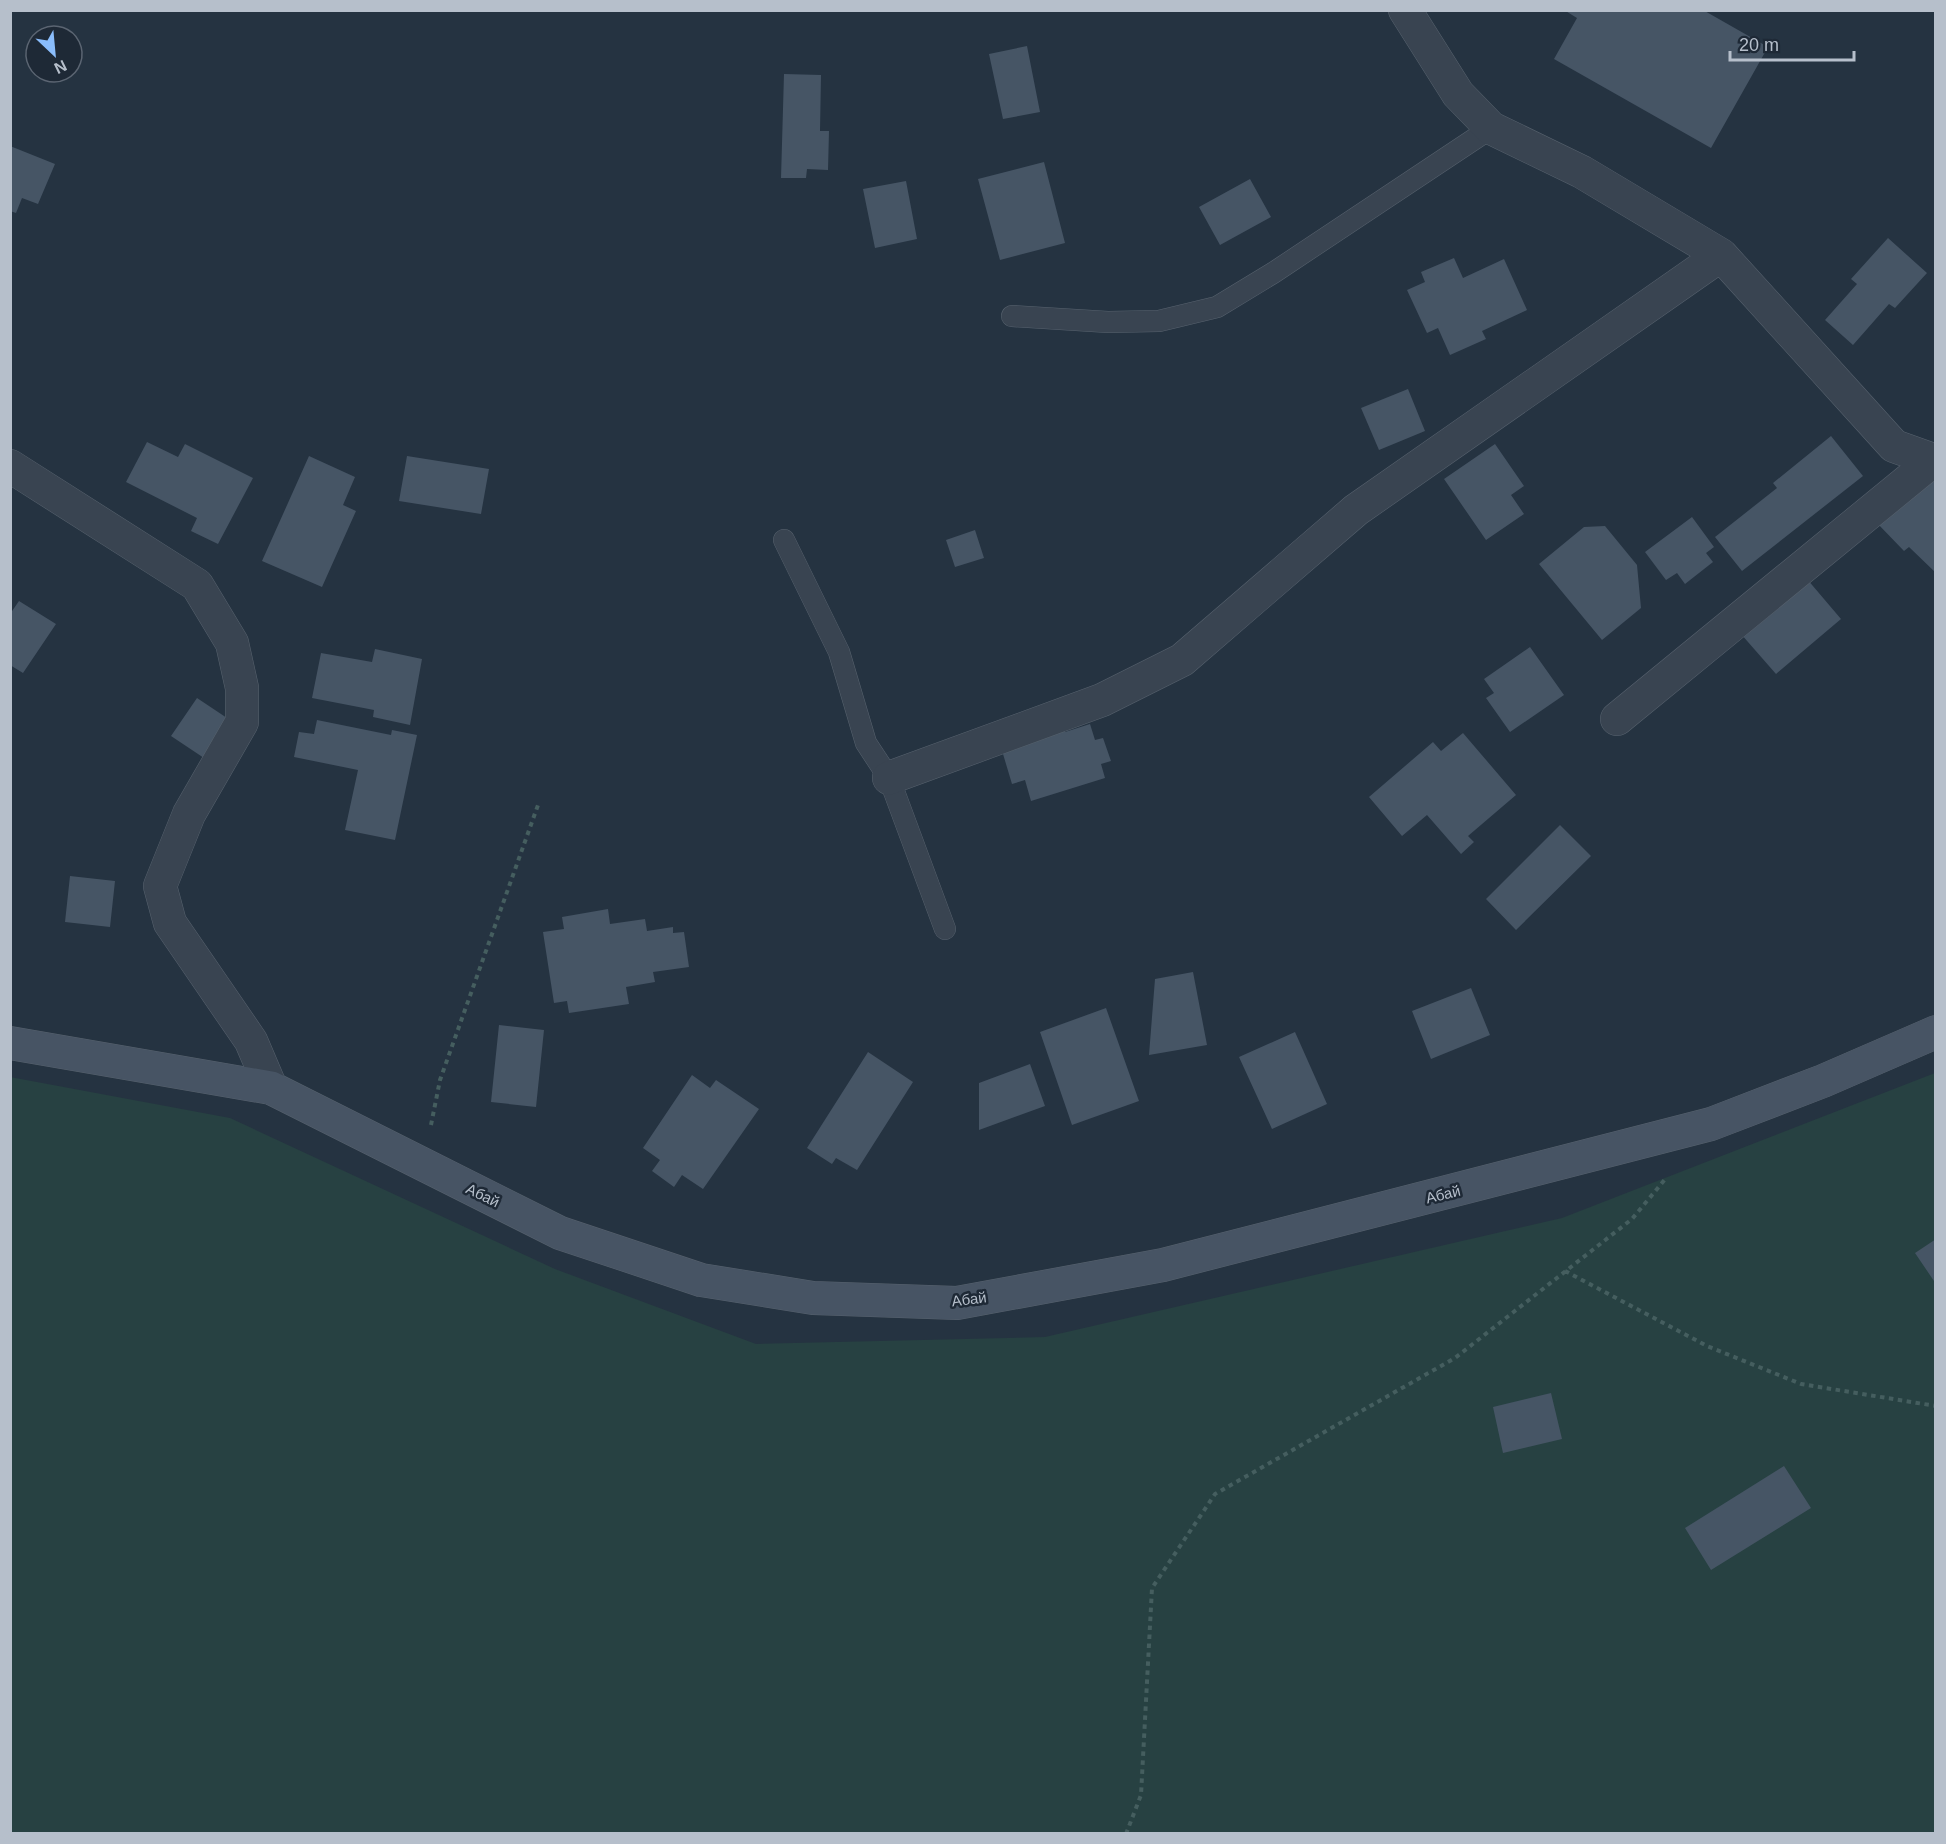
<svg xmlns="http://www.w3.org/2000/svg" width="1946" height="1844" font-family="Arial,sans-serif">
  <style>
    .green { fill: #274142 }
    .building { fill: #465565 }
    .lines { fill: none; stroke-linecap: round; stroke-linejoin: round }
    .lane-casing { stroke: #57626e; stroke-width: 22 }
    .street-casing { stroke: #57626e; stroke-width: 34 }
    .secondary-casing { stroke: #57626e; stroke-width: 34 }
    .path { stroke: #455e5f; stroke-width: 4; stroke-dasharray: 4.5 4.5; stroke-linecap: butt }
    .lane { stroke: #394451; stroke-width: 21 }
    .street { stroke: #394451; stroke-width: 33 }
    .secondary { stroke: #475464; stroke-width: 33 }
    .labels { text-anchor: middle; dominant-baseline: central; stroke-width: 5; stroke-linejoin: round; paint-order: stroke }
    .street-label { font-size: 15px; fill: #b6bfcb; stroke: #1e2936 }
  </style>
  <rect width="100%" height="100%" fill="#253341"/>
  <path class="green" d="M1935,1073V1833H11L10,1077L230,1118L555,1269L756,1344L1045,1337L1562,1218Z"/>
  <path class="building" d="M1564,10H1703L1768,47L1711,148L1554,59L1577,18Z
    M1027,46L1040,112L1003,119L989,54Z
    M784,74L821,75L820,131H829L828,170L807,169L806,178H781Z
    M10,146L55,164L38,204L22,198L16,213L10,211Z
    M1044,162L1065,243L1000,260L978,179Z
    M1250,179L1271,217L1220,245L1199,207Z
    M906,181L917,239L875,248L863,189Z
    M1888,238L1927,273L1895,308L1889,304L1853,345L1825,320L1857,284L1851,279Z
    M1454,258L1463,278L1504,259L1527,310L1482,331L1486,339L1450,355L1438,328L1427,333L1407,290L1425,282L1421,272Z
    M1408,389L1425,431L1379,450L1361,408Z
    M1831,436L1863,476L1742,571L1715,537L1777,488L1773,483Z
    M147,442L178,457L185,444L253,478L218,544L191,531L197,518L126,482Z
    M1495,444L1524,486L1511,495L1524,514L1486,540L1444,479Z
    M309,456L355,477L343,505L356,511L322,587L262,561Z
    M407,456L489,469L481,514L399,501Z
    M1936,467V573L1909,547L1904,551L1877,523Z
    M1692,517L1714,547L1706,553L1713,562L1685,584L1677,573L1666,580L1645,552Z
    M1605,526L1637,565L1641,608L1602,640L1539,564L1584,527Z
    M975,530L984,558L955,567L946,540Z
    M1807,579L1841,619L1776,674L1741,634Z
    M19,601L56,624L23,673L10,665V614Z
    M1530,647L1564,695L1510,732L1486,698L1494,693L1484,679Z
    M375,649L422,659L410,725L373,717L374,710L312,698L321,653L372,662Z
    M197,698L230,720L204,758L171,736Z
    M317,720L391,735L392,730L417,735L395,840L345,830L358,770L294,757L299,732L314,734Z
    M1090,724L1095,740L1103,738L1111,761L1101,764L1105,778L1031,801L1025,780L1012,784L1000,744L1063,725L1065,732Z
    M1463,733L1516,795L1468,836L1474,842L1461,854L1427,815L1402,836L1369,797L1433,742L1441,751Z
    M1560,825L1591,856L1516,930L1486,899Z
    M70,876L115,881L110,927L65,922Z
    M608,909L610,924L645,919L647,931L673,927V933L684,932L689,967L653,972L655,982L626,987L629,1004L569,1013L567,1001L554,1003L543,932L564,929L562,917Z
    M1193,972L1207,1045L1149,1055L1155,979Z
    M1471,988L1490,1035L1431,1059L1412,1011Z
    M1106,1008L1139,1101L1072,1125L1040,1032Z
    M499,1025L544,1030L536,1107L491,1102Z
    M1295,1032L1327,1104L1272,1129L1239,1057Z
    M868,1052L913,1082L857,1170L836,1158L832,1164L807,1148Z
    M1030,1064L1045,1106L979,1130V1083Z
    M692,1075L710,1088L716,1080L759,1109L703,1189L682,1175L674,1187L652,1171L660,1160L643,1148Z
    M1936,1239V1284L1915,1253Z
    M1551,1393L1562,1439L1503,1453L1493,1407Z
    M1784,1466L1811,1508L1711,1570L1685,1528Z"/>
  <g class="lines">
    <defs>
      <path id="lane" d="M1012,316L1108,322L1159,321L1217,307L1273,273L1491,128
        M784,540L839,652L866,743L889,778L945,929"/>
      <path id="street" d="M1405,10L1458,94L1491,128L1582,172L1721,255L1894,446L1936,461
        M10,466L197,585L232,643L242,688V722L189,814L160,886L170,923L251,1041L271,1088
        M1617,719L1931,462
        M889,778L1102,700L1182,660L1356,510L1721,255"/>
      <path id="secondary" d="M10,1043L271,1088L560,1233L701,1280L813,1298L957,1303L1163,1265L1711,1124L1823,1081L1936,1032"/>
    </defs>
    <use href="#lane" class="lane-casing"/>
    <use href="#street" class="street-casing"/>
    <use href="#secondary" class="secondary-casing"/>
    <path class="path" d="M431,1125L440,1080L538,805
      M1565,1271L1707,1346L1801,1384L1936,1406
      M1126,1834L1141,1795L1152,1588L1215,1494L1455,1358L1632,1219L1667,1177"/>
    <use href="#lane" class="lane"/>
    <use href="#street" class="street"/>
    <use href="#secondary" class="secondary"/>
  </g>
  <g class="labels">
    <g class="street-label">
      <text transform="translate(1443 1194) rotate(-14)">Абай</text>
      <text transform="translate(483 1195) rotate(26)">Абай</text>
      <text transform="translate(969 1299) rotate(-7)">Абай</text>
    </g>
  </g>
  <rect width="1946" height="1844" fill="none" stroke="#b6bfcb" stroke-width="24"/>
  <g transform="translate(54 54) rotate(154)"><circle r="28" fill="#1e2936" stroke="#5b6572" stroke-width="1.5"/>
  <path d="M0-4.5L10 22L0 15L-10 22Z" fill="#8abdfc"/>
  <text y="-9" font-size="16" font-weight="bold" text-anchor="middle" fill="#b6bfcb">N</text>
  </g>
  <path d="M1730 51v9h124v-9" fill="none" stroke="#b6bfcb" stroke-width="3"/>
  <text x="1739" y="51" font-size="18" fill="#b6bfcb" stroke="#1e2936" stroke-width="4.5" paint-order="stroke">20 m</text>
</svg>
